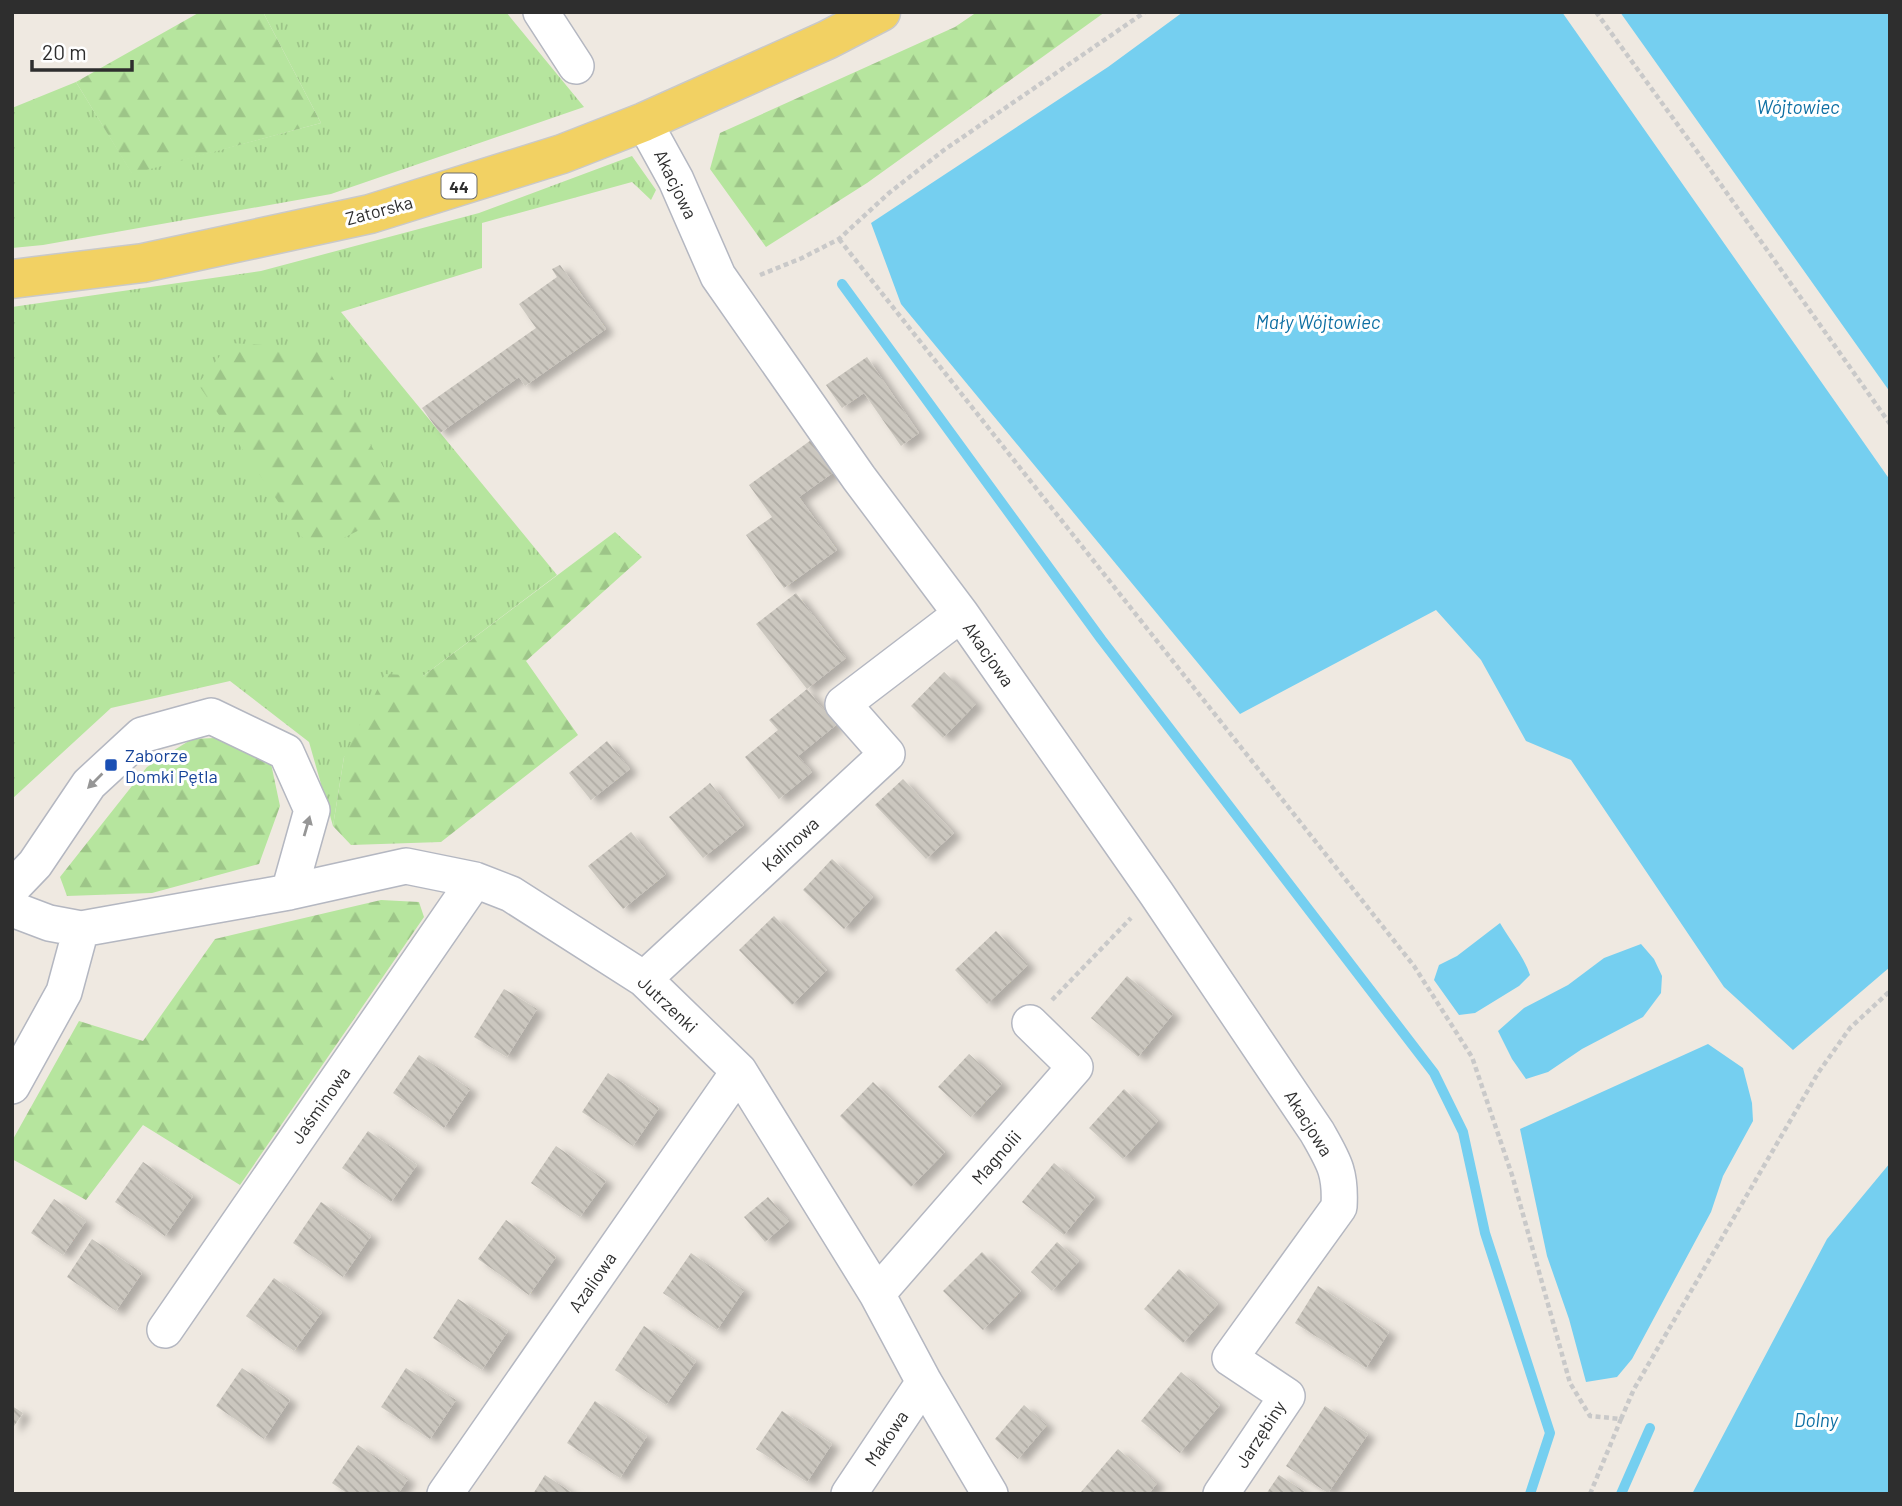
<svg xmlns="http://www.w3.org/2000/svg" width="1902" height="1506" font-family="Barlow,sans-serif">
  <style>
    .grass { fill: url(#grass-tufts) }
    .forest { fill: url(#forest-firs) }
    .water { fill: #75cff0 }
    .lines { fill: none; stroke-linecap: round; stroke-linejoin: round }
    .stream { stroke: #75cff0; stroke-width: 10 }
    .building { fill: url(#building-back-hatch); filter: url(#shadow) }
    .minor-casing { stroke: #b4b7c1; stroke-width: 38 }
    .major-casing { stroke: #c9c9c9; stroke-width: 41 }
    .path { stroke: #c9c9c9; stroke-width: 4.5; stroke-dasharray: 5 3.5; stroke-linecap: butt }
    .minor { stroke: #fff; stroke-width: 35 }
    .major { stroke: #f2d163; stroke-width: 38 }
    .oneway { fill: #969696 }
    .transit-dot { fill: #1a4fb4; stroke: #fff; stroke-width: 2.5 }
    .labels { text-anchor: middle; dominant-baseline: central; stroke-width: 6; stroke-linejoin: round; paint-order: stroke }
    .shield { fill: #fff; stroke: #6d6d6d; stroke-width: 2 }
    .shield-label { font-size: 16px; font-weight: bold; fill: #2e2e2e }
    .street-label { font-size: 18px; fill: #2e2e2e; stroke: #fff }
    .transit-label { font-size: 18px; fill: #164399; stroke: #fff; text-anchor: start }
    .water-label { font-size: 19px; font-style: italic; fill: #0d6fa3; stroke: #fff }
  </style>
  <defs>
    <pattern id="grass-tufts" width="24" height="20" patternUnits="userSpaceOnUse" patternTransform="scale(1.75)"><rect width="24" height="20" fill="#b6e59e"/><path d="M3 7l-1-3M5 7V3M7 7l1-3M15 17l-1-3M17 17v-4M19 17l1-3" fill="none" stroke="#9dc588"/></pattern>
    <pattern id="forest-firs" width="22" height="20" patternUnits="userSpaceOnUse" patternTransform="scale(1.75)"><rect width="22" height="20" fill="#b6e59e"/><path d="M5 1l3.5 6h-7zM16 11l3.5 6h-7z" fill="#9dc588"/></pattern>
    <pattern id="building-back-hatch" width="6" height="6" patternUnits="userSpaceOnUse" patternTransform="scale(1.75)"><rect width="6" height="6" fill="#cbc7bf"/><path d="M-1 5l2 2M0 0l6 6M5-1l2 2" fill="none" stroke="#afaba4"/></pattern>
    <filter id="shadow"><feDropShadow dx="8" dy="4.5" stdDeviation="3.5" flood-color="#0004"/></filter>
  </defs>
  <rect width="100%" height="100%" fill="#efe9e1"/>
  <path class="grass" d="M263,12H506L584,107L331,194L43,245L12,248V108L76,82L132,173L321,123Z
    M632,156L656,190L651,200L632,182L482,223V268L341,312L557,575L423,676L344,757L333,826L309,742L230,681L111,708L12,799V307L261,271L479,213Z"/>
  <path class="forest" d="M200,12H263L321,123L132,174L76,82Z
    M977,12H1105L867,183L766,247L710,169L720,133L955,27Z
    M230,343L316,348L406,507L313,553L198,384Z
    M615,532L642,557L526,661L578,735L441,842L351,845L333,826L344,757L385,674L423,676Z
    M238,737L269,754L280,806L259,864L152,893L67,896L60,877L147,767L192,739Z
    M381,900L419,902L424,917L240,1185L143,1125L86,1200L12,1159V1141L79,1021L143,1041L215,939Z"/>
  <path class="water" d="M1183,12H1562L1890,480V967L1793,1050L1724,987L1571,760L1526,741L1481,660L1436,610L1240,714L901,304L871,223L1108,67Z
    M1620,12H1890V392Z
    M1500,923C1510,940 1524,957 1530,975L1519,986L1475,1013L1459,1015L1434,980L1439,965L1457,956Z
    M1641,944L1654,959L1662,976L1661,993L1643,1017L1582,1049L1548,1072L1526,1079L1512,1059L1498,1031L1524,1008L1568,985L1604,958Z
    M1708,1044L1743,1068L1752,1103L1753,1121L1723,1176L1711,1212L1632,1359L1617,1377L1586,1382L1569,1319L1547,1256L1520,1129Z
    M1890,1163V1494H1692L1827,1239Z"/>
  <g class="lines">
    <path class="stream" d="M842,284L1101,639L1434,1073L1463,1132L1485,1233L1550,1433L1530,1494
      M1621,1494L1650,1428"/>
  </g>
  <path class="building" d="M560,265L606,329L525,386L519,377L440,433L422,408L536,328L519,304L557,277L552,269Z
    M867,357L919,433L901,446L864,393L842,408L826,385Z
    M818,435L841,467L799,497L837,550L784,588L746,535L772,517L749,485Z
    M796,593L846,658L807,689L756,624Z
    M944,672L976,704L943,738L911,706Z
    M807,689L836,725L798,756L812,772L779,799L745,757L778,730L769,720Z
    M607,741L630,769L591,800L569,773Z
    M903,779L954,833L926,859L875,805Z
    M710,783L744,825L703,858L669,817Z
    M631,832L666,874L623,909L588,866Z
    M832,859L873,897L844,929L803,890Z
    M774,916L827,970L792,1005L739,950Z
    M996,931L1028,965L987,1004L955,970Z
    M1127,976L1173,1014L1138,1057L1091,1018Z
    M504,989L537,1009L507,1057L474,1037Z
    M969,1054L1002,1084L971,1117L938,1087Z
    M419,1055L470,1089L444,1128L393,1093Z
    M608,1073L659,1108L633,1146L582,1112Z
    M873,1082L945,1152L911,1187L840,1116Z
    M1124,1089L1158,1121L1123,1159L1089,1128Z
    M368,1131L417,1165L391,1202L342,1168Z
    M556,1146L606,1181L580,1217L531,1183Z
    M143,1162L193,1196L165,1236L115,1202Z
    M1054,1163L1095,1197L1064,1235L1022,1202Z
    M768,1197L789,1221L765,1242L744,1217Z
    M54,1199L86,1221L63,1255L31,1233Z
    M321,1202L371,1236L343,1277L293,1243Z
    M506,1220L556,1257L529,1295L478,1259Z
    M92,1239L142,1273L116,1311L67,1277Z
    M1057,1242L1079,1261L1052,1291L1031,1272Z
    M982,1252L1021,1291L983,1330L943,1291Z
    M691,1253L744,1290L717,1330L663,1293Z
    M1179,1269L1218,1304L1183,1343L1144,1309Z
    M274,1278L322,1312L294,1351L246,1316Z
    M1318,1286L1389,1332L1366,1368L1295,1323Z
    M458,1299L508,1331L482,1370L433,1338Z
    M644,1326L696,1361L666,1405L615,1370Z
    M242,1368L290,1400L264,1439L216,1406Z
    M406,1368L456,1400L430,1439L381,1407Z
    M1181,1372L1220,1405L1180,1453L1141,1421Z
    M595,1401L647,1436L620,1478L567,1443Z
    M1024,1405L1047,1425L1018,1459L995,1439Z
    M12,1406L23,1413L12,1429Z
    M1325,1406L1368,1434L1328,1493L1286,1466Z
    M782,1411L832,1444L807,1482L756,1449Z
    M358,1445L408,1479L398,1494H348L332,1483Z
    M1118,1449L1157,1483L1149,1494H1082L1081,1492Z
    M545,1475L574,1494H533Z
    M1279,1475L1308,1494H1266Z"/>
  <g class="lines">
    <defs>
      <path id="minor" d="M541,12L576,66
        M644,122L676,180L718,276L859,478L961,614L1156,893L1317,1132C1334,1162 1341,1172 1339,1207L1230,1358L1287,1396L1221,1494
        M12,888L35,864L89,784L142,735L211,716L286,752L312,810L289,892
        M12,909L49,923L81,929L289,892L406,866L475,880L511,894L644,979L739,1071L877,1294L924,1382L990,1494
        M644,979L887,754L843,704L961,614
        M12,1086L64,992L81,929
        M877,1294L1075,1067L1030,1023
        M165,1330L475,880
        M445,1494L739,1071
        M849,1494L924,1382"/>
      <path id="major" d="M12,279L143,263L370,214L562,154L644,122L827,40L881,12"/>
    </defs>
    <use href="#minor" class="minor-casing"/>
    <use href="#major" class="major-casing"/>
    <path class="path" d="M1596,12L1712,172L1890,424
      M839,239L1414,966L1472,1057L1512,1175L1570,1383L1590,1416L1621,1419L1634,1389L1818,1073L1850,1028L1890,991
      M760,275L802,258L839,239L889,193L944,150L1145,12
      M1052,1000L1131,918
      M1590,1494L1621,1419"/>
    <use href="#minor" class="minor"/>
    <use href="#major" class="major"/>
  </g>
  <defs><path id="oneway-solid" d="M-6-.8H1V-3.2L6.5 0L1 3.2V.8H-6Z" transform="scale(1.75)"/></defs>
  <g class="oneway">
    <use href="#oneway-solid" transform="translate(95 781) rotate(135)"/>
    <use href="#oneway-solid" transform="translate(307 826) rotate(-74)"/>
  </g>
  <rect class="transit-dot" x="104" y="758" width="14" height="14" rx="3.5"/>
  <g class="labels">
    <rect class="shield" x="441.5" y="173.5" width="35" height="25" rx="5"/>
    <g class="shield-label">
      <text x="459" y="186">44</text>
    </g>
    <g class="street-label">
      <text transform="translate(676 184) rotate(64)">Akacjowa</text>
      <text transform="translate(379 210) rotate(-15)">Zatorska</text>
      <text transform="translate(989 654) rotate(55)">Akacjowa</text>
      <text transform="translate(790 844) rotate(-43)">Kalinowa</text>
      <text transform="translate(668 1004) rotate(43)">Jutrzenki</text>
      <text transform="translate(320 1105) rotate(-55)">Jaśminowa</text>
      <text transform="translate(1309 1123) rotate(58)">Akacjowa</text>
      <text transform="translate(996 1157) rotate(-49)">Magnolii</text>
      <text transform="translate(592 1282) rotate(-55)">Azaliowa</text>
      <text transform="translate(1260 1434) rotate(-57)">Jarzębiny</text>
      <text transform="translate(886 1438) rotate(-56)">Makowa</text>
    </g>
    <g class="transit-label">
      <text x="125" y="755">Zaborze<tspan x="125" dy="21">Domki Pętla</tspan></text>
    </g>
    <g class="water-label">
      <text x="1798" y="106">Wójtowiec</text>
      <text x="1318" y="321">Mały Wójtowiec</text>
      <text x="1816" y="1419">Dolny</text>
    </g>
  </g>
  <rect width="1902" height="1506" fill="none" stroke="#2e2e2e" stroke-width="28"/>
  <path d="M32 60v10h100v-10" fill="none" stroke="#2e2e2e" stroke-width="3.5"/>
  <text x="42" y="60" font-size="21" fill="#2e2e2e" stroke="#ffffff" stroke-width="5" paint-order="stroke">20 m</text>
</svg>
